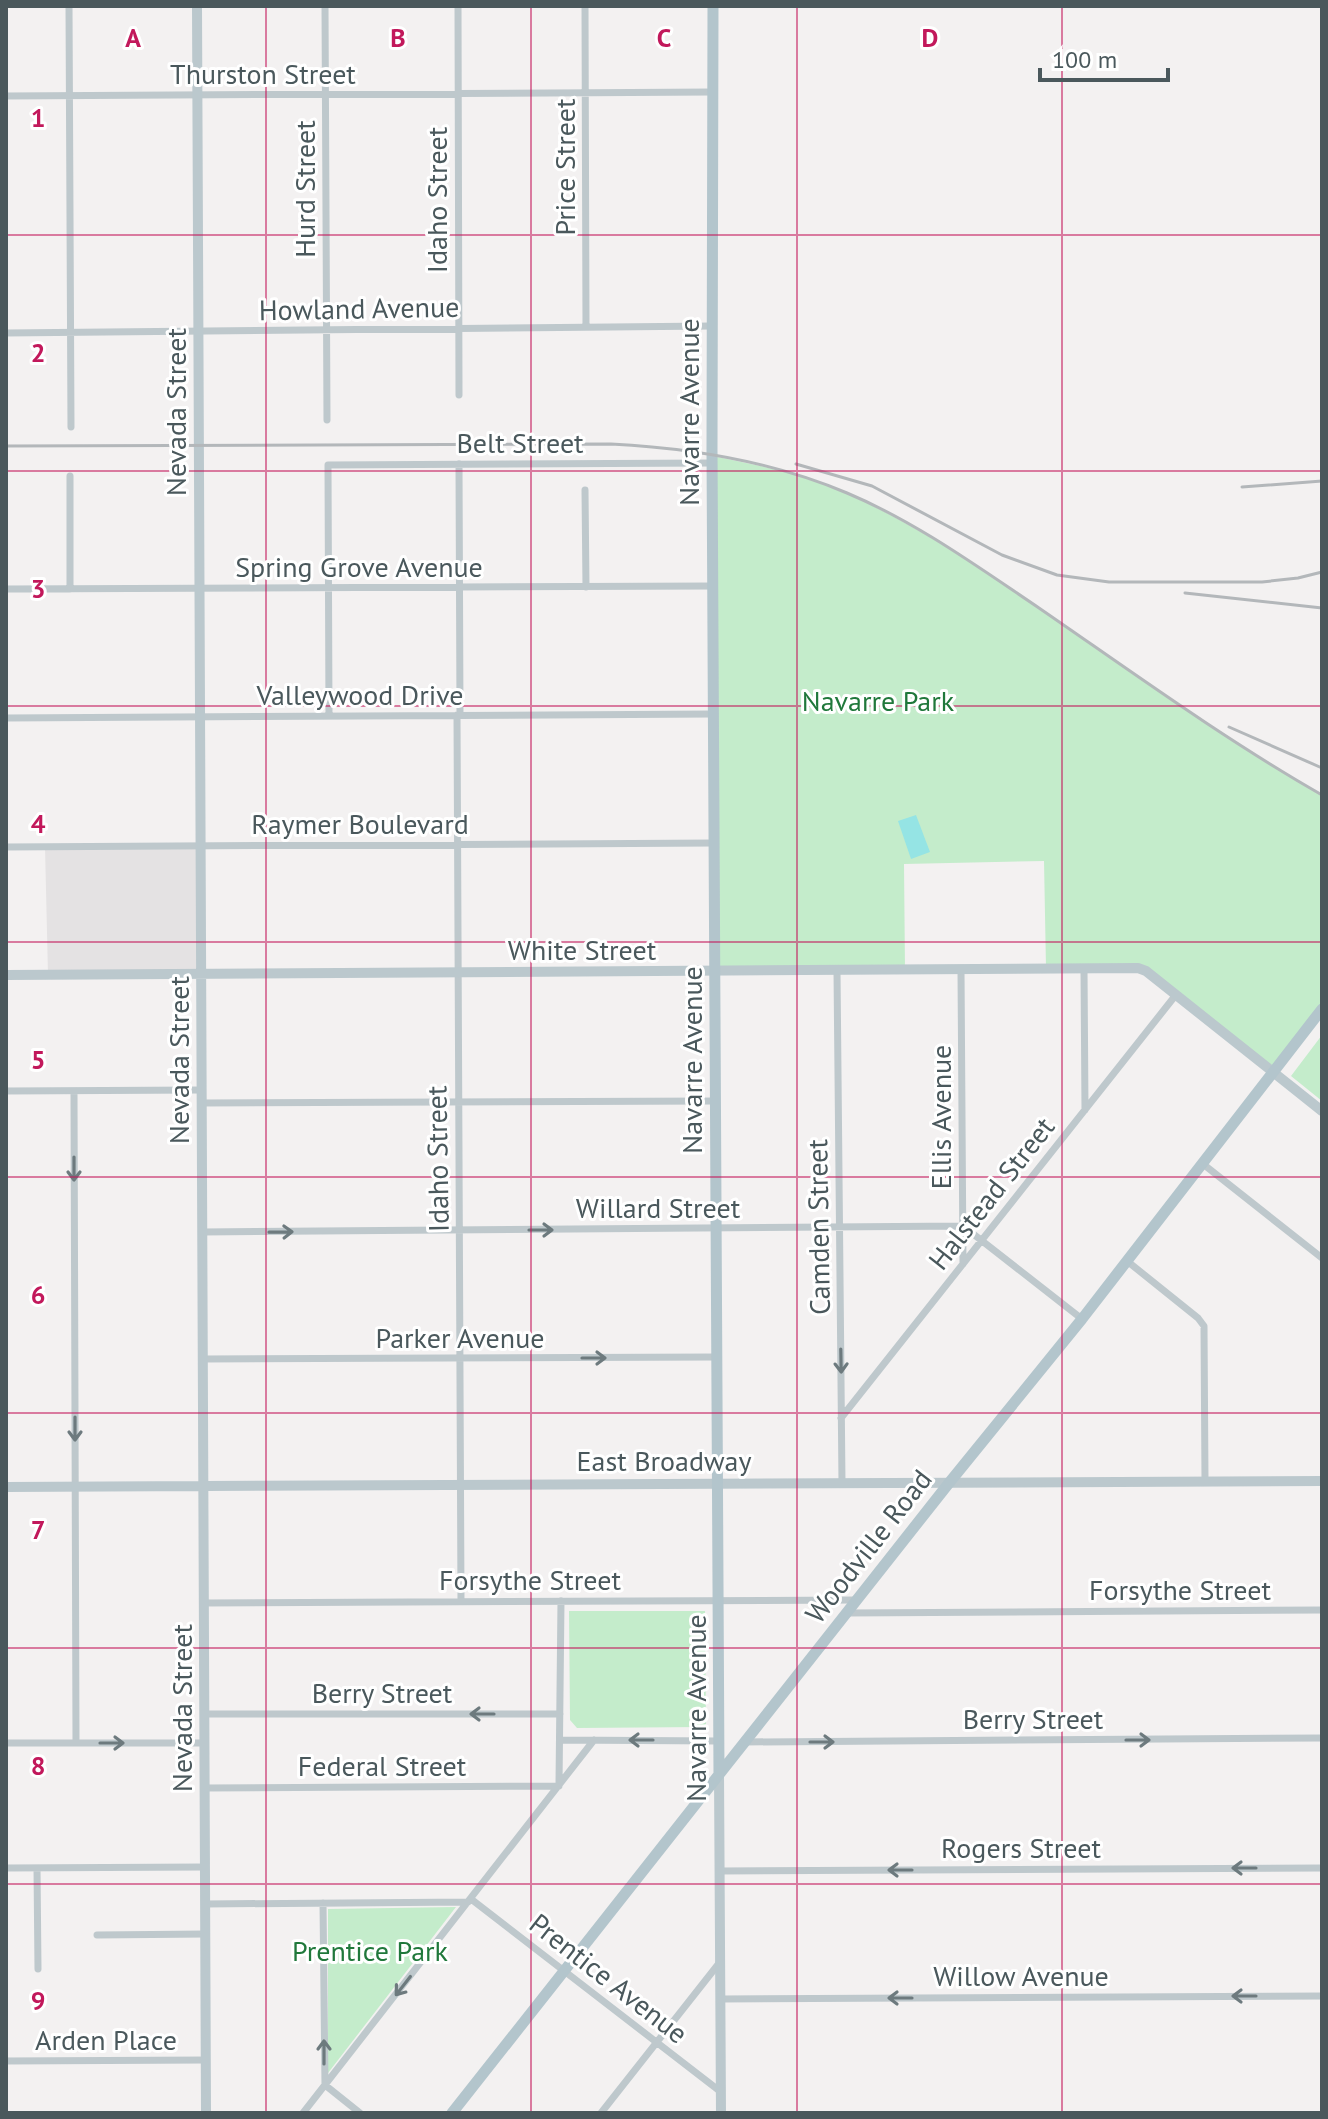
<svg xmlns="http://www.w3.org/2000/svg" width="1328" height="2119" font-family="'PT Sans',sans-serif">
  <style>
    .education { fill: #e4e2e3 }
    .green { fill: #c4eccb }
    .water { fill: #95e4e4 }
    .lines { fill: none; stroke-linecap: round; stroke-linejoin: round }
    .street { stroke: #bec8cc; stroke-width: 7 }
    .secondary { stroke: #bbc8cd; stroke-width: 10 }
    .primary { stroke: #b3c5cc; stroke-width: 11 }
    .rail { stroke: #b3b7ba; stroke-width: 3 }
    .oneway { stroke: #6d7a7e }
    .grid { fill: none; stroke: #c2185b; stroke-width: 2; stroke-opacity: 0.55 }
    .labels { text-anchor: middle; dominant-baseline: central; stroke-width: 6; stroke-linejoin: round; paint-order: stroke }
    .street-label { font-size: 28px; fill: #4a585c; stroke: #fff }
    .park-label { font-size: 28px; fill: #20783b; stroke: #fff }
    .grid-label { font-size: 26px; text-anchor: middle; font-weight: bold; fill: #c2185b; stroke: #fff; stroke-width: 6; stroke-linejoin: round; paint-order: stroke }
  </style>
  <rect width="100%" height="100%" fill="#f3f1f1"/>
  <path class="education" d="M201,846L202,975H48L45,847Z"/>
  <path class="green" d="M712,456C757,465 804,474 846,493C926,529 997,580 1069,629C1152,686 1235,743 1322,796V1010L1274,1072L1146,971L1046,968L1044,861L904,864L905,970L715,972Z
    M1322,1035V1101L1291,1076Z
    M569,1611H705L706,1724L702,1727L577,1728L570,1720Z
    M456,1907L328,2073V1909Z"/>
  <path class="water" d="M916,815L930,852L911,859L898,821Z"/>
  <g class="lines">
    <path class="street" d="M69,6L71,427
      M325,6L327,420
      M458,6L459,395
      M585,6L586,327
      M6,96L712,92
      M6,333L712,326
      M459,464L460,715
      M585,490L586,587
      M6,589L713,586
      M70,589V476
      M457,715L461,1601
      M329,716L328,465L712,463
      M6,718L713,714
      M6,847L714,843
      M1084,968L1085,1110
      M961,970L963,1264
      M837,971L842,1483
      M6,1091L202,1090
      M74,1091L76,1743
      M202,1103L716,1101
      M1203,1164L1322,1258
      M203,1232L963,1226L1082,1319
      M1127,1261L1198,1318L1204,1326L1205,1481
      M203,1359L717,1357
      M841,1418L1175,996
      M204,1603L857,1600
      M846,1613L1322,1610
      M205,1714H560
      M560,1740L719,1741
      M744,1742L1322,1738
      M6,1743H205
      M559,1784L561,1601
      M205,1788L559,1786
      M6,1868L205,1867
      M37,1868L38,1969
      M720,1871L1322,1868
      M471,1899L721,2092
      M323,1903L325,2085L360,2113
      M205,1904L468,1902
      M97,1935L206,1934
      M720,1999L1322,1996
      M6,2061L206,2060
      M303,2113L594,1740
      M601,2113L720,1962"/>
    <path class="secondary" d="M197,6L206,2113
      M6,975L1138,968L1146,971L1322,1111
      M6,1487L1322,1481
      M719,1774L721,2113"/>
    <path class="primary" d="M713,6L712,450L719,1774
      M452,2113L949,1483L1082,1319L1322,1009"/>
    <path class="rail" d="M6,446L611,444C690,448 774,462 847,493C916,522 978,567 1039,608C1132,672 1224,739 1322,795
      M796,464L872,486L1002,555L1057,575L1109,582H1262L1298,578L1322,572
      M1242,487L1322,481
      M1185,593L1322,608
      M1229,727L1322,768"/>
  </g>
  <defs><path id="oneway-shaft" d="M-6 0H5M1.5-3L5.5 0L1.5 3" fill="none" stroke-width="1.6" stroke-linecap="round" stroke-linejoin="round" transform="scale(2)"/></defs>
  <g class="oneway">
    <use href="#oneway-shaft" transform="translate(74 1169) rotate(90)"/>
    <use href="#oneway-shaft" transform="translate(541 1230)"/>
    <use href="#oneway-shaft" transform="translate(281 1232) rotate(-1)"/>
    <use href="#oneway-shaft" transform="translate(594 1358)"/>
    <use href="#oneway-shaft" transform="translate(841 1361) rotate(89)"/>
    <use href="#oneway-shaft" transform="translate(75 1429) rotate(90)"/>
    <use href="#oneway-shaft" transform="translate(482 1714) rotate(180)"/>
    <use href="#oneway-shaft" transform="translate(641 1740) rotate(-180)"/>
    <use href="#oneway-shaft" transform="translate(1138 1740)"/>
    <use href="#oneway-shaft" transform="translate(822 1742)"/>
    <use href="#oneway-shaft" transform="translate(112 1743)"/>
    <use href="#oneway-shaft" transform="translate(1244 1868) rotate(180)"/>
    <use href="#oneway-shaft" transform="translate(900 1870) rotate(180)"/>
    <use href="#oneway-shaft" transform="translate(403 1986) rotate(128)"/>
    <use href="#oneway-shaft" transform="translate(1244 1996) rotate(180)"/>
    <use href="#oneway-shaft" transform="translate(900 1998) rotate(180)"/>
    <use href="#oneway-shaft" transform="translate(324 2052) rotate(-90)"/>
  </g>
  <path class="grid" d="M266,6V2113M531,6V2113M797,6V2113M1062,6V2113M6,235H1322M6,471H1322M6,706H1322M6,942H1322M6,1177H1322M6,1413H1322M6,1648H1322M6,1884H1322"/>
  <g class="labels">
    <g class="street-label">
      <text x="263" y="73">Thurston Street</text>
      <text transform="translate(564 167) rotate(-90)">Price Street</text>
      <text transform="translate(304 189) rotate(-90)">Hurd Street</text>
      <text transform="translate(436 200) rotate(-90)">Idaho Street</text>
      <text transform="translate(359 308) rotate(-1)">Howland Avenue</text>
      <text transform="translate(175 412) rotate(-90)">Nevada Street</text>
      <text transform="translate(688 412) rotate(-90)">Navarre Avenue</text>
      <text x="520" y="442">Belt Street</text>
      <text x="359" y="566">Spring Grove Avenue</text>
      <text x="360" y="694">Valleywood Drive</text>
      <text x="360" y="823">Raymer Boulevard</text>
      <text x="582" y="949">White Street</text>
      <text transform="translate(178 1060) rotate(-90)">Nevada Street</text>
      <text transform="translate(691 1060) rotate(-90)">Navarre Avenue</text>
      <text transform="translate(940 1117) rotate(-90)">Ellis Avenue</text>
      <text transform="translate(437 1159) rotate(-91)">Idaho Street</text>
      <text transform="translate(991 1193) rotate(-52)">Halstead Street</text>
      <text x="658" y="1207">Willard Street</text>
      <text transform="translate(818 1227) rotate(-91)">Camden Street</text>
      <text x="460" y="1337">Parker Avenue</text>
      <text x="664" y="1460">East Broadway</text>
      <text transform="translate(868 1546) rotate(-52)">Woodville Road</text>
      <text x="530" y="1579">Forsythe Street</text>
      <text x="1180" y="1589">Forsythe Street</text>
      <text x="382" y="1692">Berry Street</text>
      <text transform="translate(181 1708) rotate(-90)">Nevada Street</text>
      <text transform="translate(695 1708) rotate(-90)">Navarre Avenue</text>
      <text x="1033" y="1718">Berry Street</text>
      <text x="382" y="1765">Federal Street</text>
      <text x="1021" y="1847">Rogers Street</text>
      <text x="1021" y="1975">Willow Avenue</text>
      <text transform="translate(609 1978) rotate(38)">Prentice Avenue</text>
      <text x="106" y="2039">Arden Place</text>
    </g>
    <g class="park-label">
      <text x="878" y="700">Navarre Park</text>
      <text x="370" y="1950">Prentice Park</text>
    </g>
  </g>
  <g class="grid-label">
    <text x="133" y="47">A</text>
    <text x="398" y="47">B</text>
    <text x="664" y="47">C</text>
    <text x="930" y="47">D</text>
    <text x="38" y="127">1</text>
    <text x="38" y="362">2</text>
    <text x="38" y="598">3</text>
    <text x="38" y="833">4</text>
    <text x="38" y="1069">5</text>
    <text x="38" y="1304">6</text>
    <text x="38" y="1539">7</text>
    <text x="38" y="1775">8</text>
    <text x="38" y="2010">9</text>
  </g>
  <rect width="1328" height="2119" fill="none" stroke="#4a585c" stroke-width="16"/>
  <path d="M1040 68v12h128v-12" fill="none" stroke="#4a585c" stroke-width="4"/>
  <text x="1052" y="68" font-size="24" fill="#4a585c" stroke="#ffffff" stroke-width="6" paint-order="stroke">100 m</text>
</svg>
